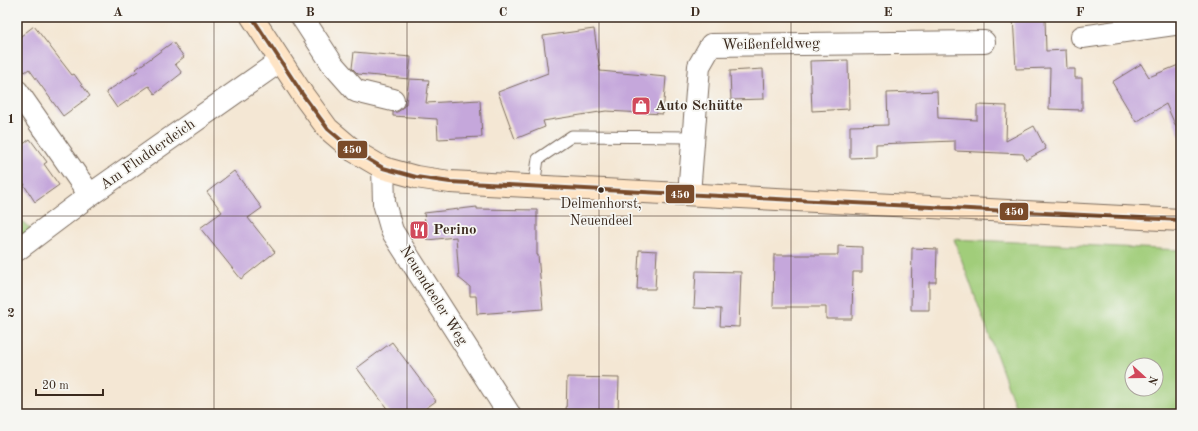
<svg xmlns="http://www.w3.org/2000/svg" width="1198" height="431" font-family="'Old Standard TT',serif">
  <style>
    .green { fill: #a1cd7a; stroke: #6e7c4c; fill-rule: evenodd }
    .building { fill: #c5a7db }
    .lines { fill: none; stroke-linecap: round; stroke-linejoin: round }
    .service-casing { stroke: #7c6c5e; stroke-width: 13 }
    .minor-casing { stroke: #7c6c5e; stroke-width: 24 }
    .secondary-casing { stroke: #7c6c5e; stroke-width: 24 }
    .service { stroke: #fff; stroke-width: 11 }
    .minor { stroke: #fff; stroke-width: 22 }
    .secondary { stroke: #fee4c5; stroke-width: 22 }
    .bus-1-casing { stroke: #f6f6f2; stroke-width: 7 }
    .bus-1 { stroke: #7a4b2a; stroke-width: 4 }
    .grid { fill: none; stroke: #3b2a1e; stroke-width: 1; stroke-opacity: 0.55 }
    .bus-dot { fill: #3b2a1e; stroke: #f6f6f2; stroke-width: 1.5 }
    .labels { text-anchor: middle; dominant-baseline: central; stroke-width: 3.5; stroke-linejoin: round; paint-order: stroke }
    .bus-label { font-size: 14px; fill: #3b2a1e; stroke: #f6f6f2 }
    .street-label { font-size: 15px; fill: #3b2a1e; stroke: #f6f6f2 }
    .poi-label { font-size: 15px; font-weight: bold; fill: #3b2a1e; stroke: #f6f6f2; text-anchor: start }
    .line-badge { stroke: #f6f6f2; stroke-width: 1.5 }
    .badge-label { font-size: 11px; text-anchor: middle; font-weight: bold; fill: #fff }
    .neatline { fill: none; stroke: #3b2a1e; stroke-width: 1.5 }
    .grid-label { font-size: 13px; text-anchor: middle; font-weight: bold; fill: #3b2a1e }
  </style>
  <rect width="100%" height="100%" fill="#f6f6f2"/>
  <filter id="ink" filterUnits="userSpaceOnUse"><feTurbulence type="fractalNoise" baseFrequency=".025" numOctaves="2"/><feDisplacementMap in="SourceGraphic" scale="8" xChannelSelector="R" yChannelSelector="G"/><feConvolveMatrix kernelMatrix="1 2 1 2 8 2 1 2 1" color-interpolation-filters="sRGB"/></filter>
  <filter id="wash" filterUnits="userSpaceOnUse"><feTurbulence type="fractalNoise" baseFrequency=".012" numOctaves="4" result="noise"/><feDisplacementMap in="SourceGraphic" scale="16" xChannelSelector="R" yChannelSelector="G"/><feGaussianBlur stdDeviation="0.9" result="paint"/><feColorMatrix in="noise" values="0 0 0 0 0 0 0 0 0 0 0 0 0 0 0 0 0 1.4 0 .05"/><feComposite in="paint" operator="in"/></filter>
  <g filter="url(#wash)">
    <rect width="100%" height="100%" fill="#f4e7d4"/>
    <path class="green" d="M17,217L32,230L17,240Z
      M954,239L1181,250V414H1018ZM1132,365H1156V389H1132Z"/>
    <g id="blocks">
      <path class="building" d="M1013,17H1045L1046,51L1066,50L1067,69H1075V78H1082V110L1049,109L1050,68L1016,69Z
        M34,26L72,75L74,74L90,96L63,116L29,69L25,72L17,62V39Z
        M594,29L600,71L666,77L663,114L606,111L543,121L545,127L515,139L498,92L548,73L543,36Z
        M173,42L184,57L175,64L182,73L155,94L149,86L117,108L106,92L138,71L136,69Z
        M354,52L411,57L409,79L358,74L352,68Z
        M848,60L849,109L812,111L810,61Z
        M1141,64L1149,77L1181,64V138L1166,104L1136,122L1112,82Z
        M763,69L764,99L731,100L730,71Z
        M409,79L429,80L426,103L480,100L482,137L438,139L437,119L393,116V112H397L402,109L405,104H406Z
        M937,91L938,118L977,120V105L1007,106L1006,141L1034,126L1046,149L1026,160L1023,154L955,151V141L876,144V157L850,158V126L888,125L887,93Z
        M30,139L47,162L44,164L59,185L35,202L24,185H25L17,173V149Z
        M234,171L262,208L248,218L275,252L241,279L200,228L222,212L207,192Z
        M477,207V209L537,210V255H538L543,309L477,314L476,296H470V287L459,278L456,237L427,240L424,213Z
        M838,246L862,247V272H853L852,319H826V307H773L774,255H838Z
        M912,248L937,249L936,282H929V310H911Z
        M639,250L657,251L655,289H637Z
        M696,271L741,272L739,327L720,326L721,309L694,308Z
        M392,342L436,401L418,414H391L357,368Z
        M567,377L619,378L618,414H566Z"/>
    </g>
  </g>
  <g filter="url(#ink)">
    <use href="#blocks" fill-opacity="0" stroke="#7c6c5e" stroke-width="1"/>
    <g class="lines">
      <defs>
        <path id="service" d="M534,186L538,159L572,136L693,137"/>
        <path id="minor" d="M302,17L333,65L356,91L393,100
          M1082,37L1181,23
          M17,91L90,195
          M383,168L384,203L392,231L509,414
          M689,194L699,66L711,45L984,42
          M17,250L90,195L280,61"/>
        <path id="secondary" d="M252,17L303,95L328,129L354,151L383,168L416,177L450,182L1181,220"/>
      </defs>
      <use href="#service" class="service-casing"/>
      <use href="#minor" class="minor-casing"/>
      <use href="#secondary" class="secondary-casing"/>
      <use href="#service" class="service"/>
      <use href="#minor" class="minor"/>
      <use href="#secondary" class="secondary"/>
      <defs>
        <path id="bus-1" d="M252,17L303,95L328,129L354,151L383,168L416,177L450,182L1181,220"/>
      </defs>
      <use href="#bus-1" class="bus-1-casing"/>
      <use href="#bus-1" class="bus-1"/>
    </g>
  </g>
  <path class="grid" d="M214,17V414M407,17V414M599,17V414M791,17V414M984,17V414M17,216H1181"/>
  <defs>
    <symbol id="shop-square" viewBox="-11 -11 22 22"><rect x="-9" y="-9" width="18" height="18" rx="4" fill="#d1495b" stroke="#f6f6f2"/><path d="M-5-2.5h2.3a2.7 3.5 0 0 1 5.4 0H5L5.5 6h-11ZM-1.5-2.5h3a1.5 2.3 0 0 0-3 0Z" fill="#fff"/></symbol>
    <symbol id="restaurant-square" viewBox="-11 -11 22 22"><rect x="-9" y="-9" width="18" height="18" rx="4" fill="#d1495b" stroke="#f6f6f2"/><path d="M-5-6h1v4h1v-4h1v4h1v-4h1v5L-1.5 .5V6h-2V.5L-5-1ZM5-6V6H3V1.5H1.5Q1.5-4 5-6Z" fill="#fff"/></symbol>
  </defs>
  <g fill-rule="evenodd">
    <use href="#shop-square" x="630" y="95" width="22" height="22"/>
    <use href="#restaurant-square" x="408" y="219" width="22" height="22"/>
  </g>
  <circle class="bus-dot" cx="601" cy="190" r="3.5"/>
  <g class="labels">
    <g class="bus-label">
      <text x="601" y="204">Delmenhorst,<tspan x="601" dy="17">Neuendeel</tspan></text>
    </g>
    <g class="street-label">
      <text transform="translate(771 45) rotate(-1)">Weißenfeldweg</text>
      <text transform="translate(148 155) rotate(-35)">Am Fludderdeich</text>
      <text transform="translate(433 296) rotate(58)">Neuendeeler Weg</text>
    </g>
    <g class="poi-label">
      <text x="655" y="106">Auto Schütte</text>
      <text x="433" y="230">Perino</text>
    </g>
  </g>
  <g class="line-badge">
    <rect x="337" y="140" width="31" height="19" rx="4" fill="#7a4b2a"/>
    <rect x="665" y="184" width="30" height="20" rx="4" fill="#7a4b2a"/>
    <rect x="999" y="202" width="30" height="19" rx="4" fill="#7a4b2a"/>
  </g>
  <g class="badge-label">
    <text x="352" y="153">450</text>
    <text x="680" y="198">450</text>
    <text x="1014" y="215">450</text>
  </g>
  <rect width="1198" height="431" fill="none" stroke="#f6f6f2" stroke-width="44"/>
  <g transform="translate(1144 377) rotate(111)"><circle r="19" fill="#f6f6f2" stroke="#aba49d"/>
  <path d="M0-3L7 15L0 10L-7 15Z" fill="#d1495b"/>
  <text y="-6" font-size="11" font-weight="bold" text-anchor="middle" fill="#3b2a1e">N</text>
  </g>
  <path d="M36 389v6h67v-6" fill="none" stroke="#3b2a1e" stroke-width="2"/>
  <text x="42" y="389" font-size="12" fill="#3b2a1e" stroke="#f6f6f2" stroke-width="3" paint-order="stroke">20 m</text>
  <rect x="22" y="22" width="1154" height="387" class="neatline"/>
  <g class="grid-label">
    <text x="118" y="16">A</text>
    <text x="310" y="16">B</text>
    <text x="503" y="16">C</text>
    <text x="695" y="16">D</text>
    <text x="888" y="16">E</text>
    <text x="1080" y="16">F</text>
    <text x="11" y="123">1</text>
    <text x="11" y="317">2</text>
  </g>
</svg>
